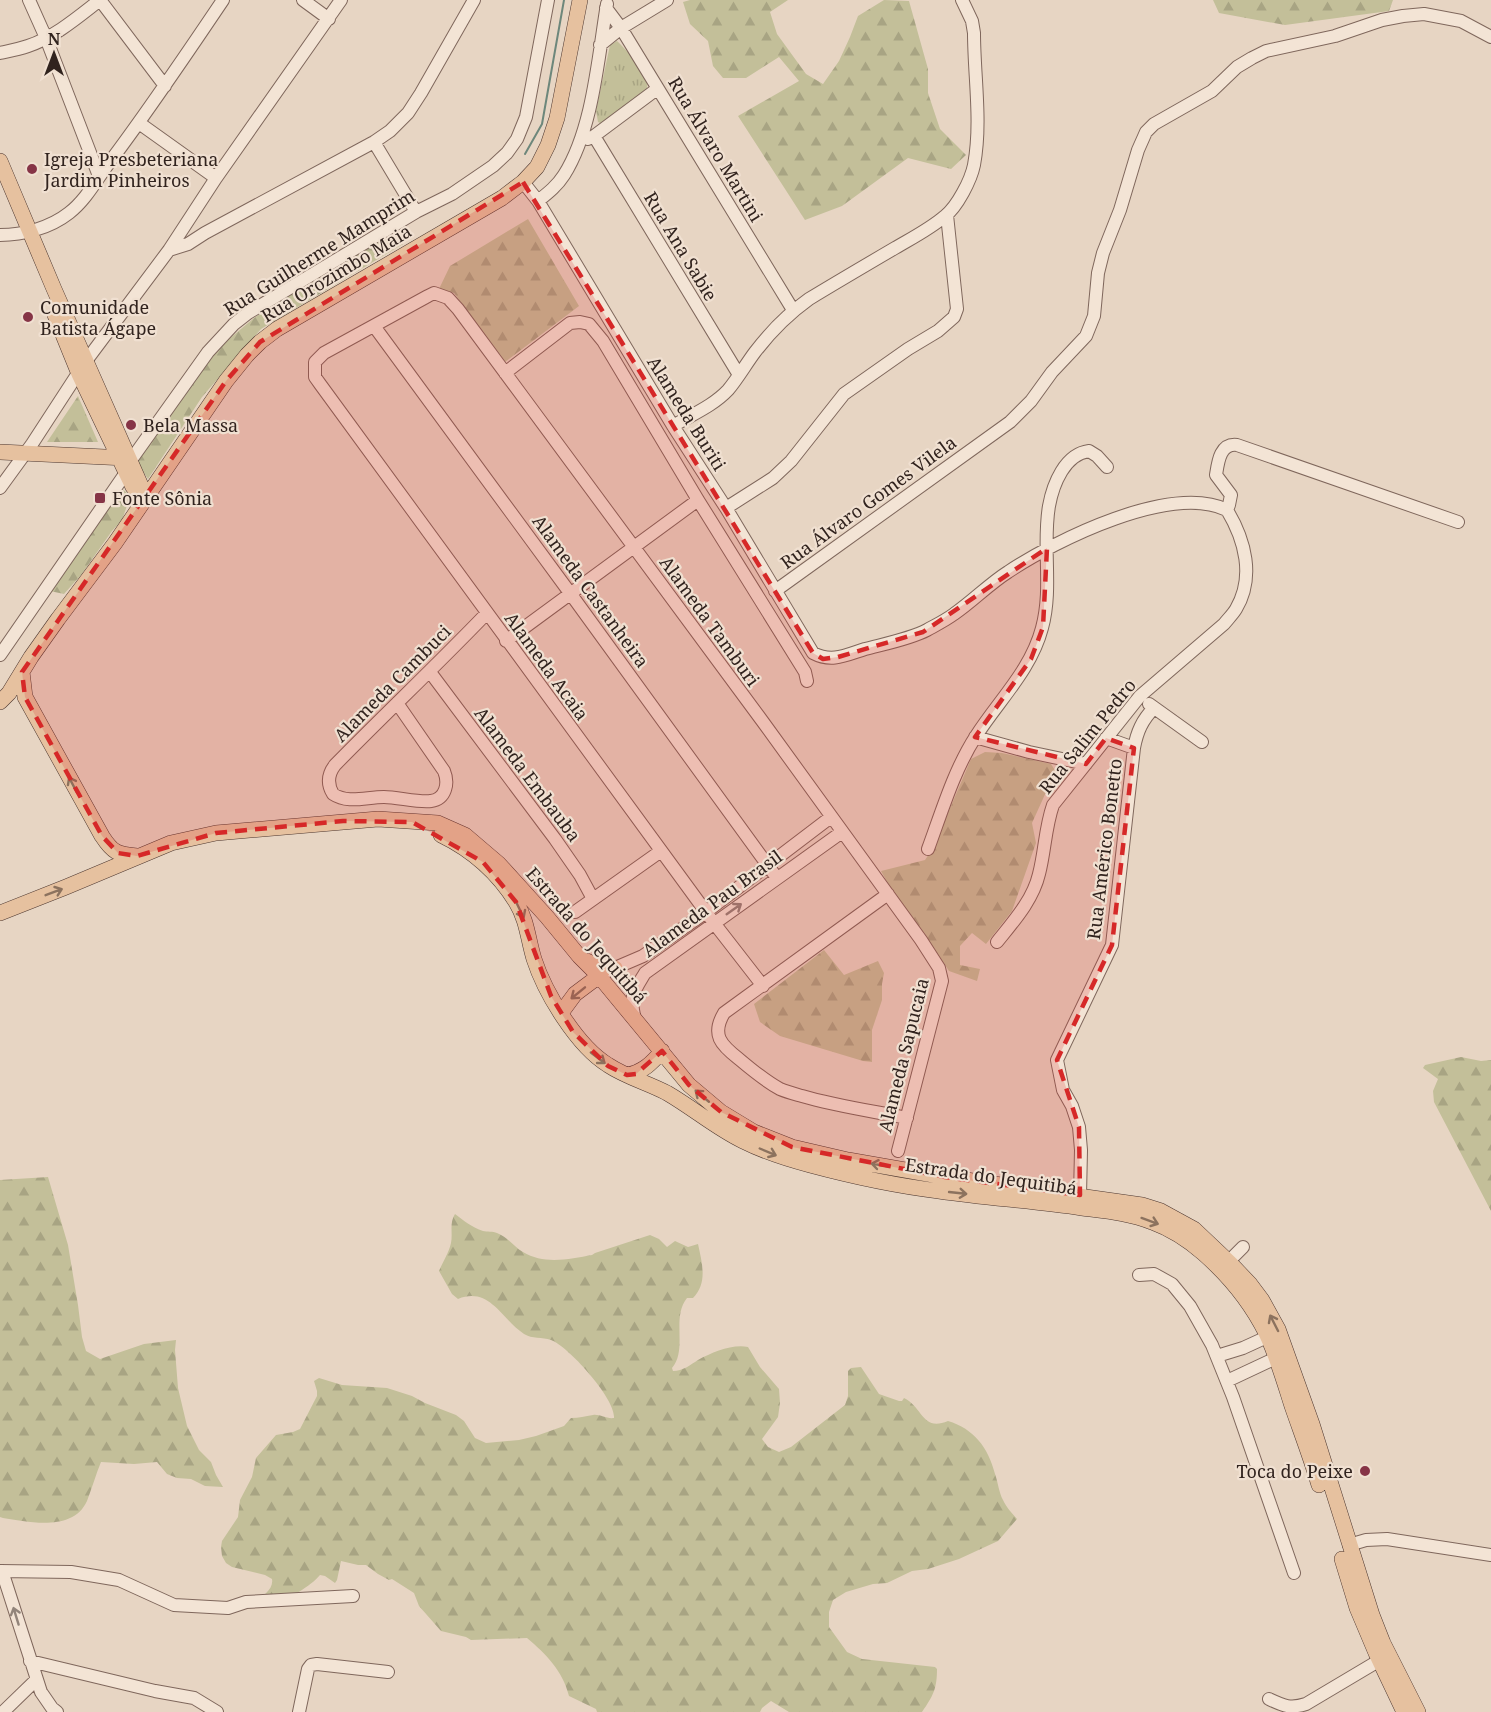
<svg xmlns="http://www.w3.org/2000/svg" width="1491" height="1712" font-family="'Noto Serif',serif">
  <style>
    .grass { fill: url(#grass-tufts) }
    .forest { fill: url(#forest-firs) }
    .lines { fill: none; stroke-linecap: round; stroke-linejoin: round }
    .stream { stroke: #6d877b; stroke-width: 2 }
    .minor-casing { stroke: #7f675c; stroke-width: 14 }
    .major-casing { stroke: #4d3730; stroke-width: 16 }
    .minor { stroke: #f3e4d5; stroke-width: 12 }
    .major { stroke: #e6c19f; stroke-width: 15 }
    .oneway { stroke: #8c725e }
    .oneway2 { stroke: #92847a }
    .marked { fill: #d62828; fill-opacity: 0.2; stroke: #d62828; stroke-width: 4.5; stroke-dasharray: 12 8; stroke-linejoin: round }
    .poi-dot { fill: #863446; stroke: #f0e0d1; stroke-width: 2 }
    .labels { text-anchor: middle; dominant-baseline: central; stroke-width: 4.5; stroke-linejoin: round; paint-order: stroke }
    .street-label { font-size: 18px; fill: #31231e; stroke: #f0e0d1 }
    .poi-label { font-size: 18px; fill: #31231e; stroke: #f0e0d1; text-anchor: start }
  </style>
  <defs>
    <pattern id="grass-tufts" width="24" height="20" patternUnits="userSpaceOnUse" patternTransform="scale(1.5)"><rect width="24" height="20" fill="#c3bf99"/><path d="M3 7l-1-3M5 7V3M7 7l1-3M15 17l-1-3M17 17v-4M19 17l1-3" fill="none" stroke="#a8a483"/></pattern>
    <pattern id="forest-firs" width="22" height="20" patternUnits="userSpaceOnUse" patternTransform="scale(1.5)"><rect width="22" height="20" fill="#c3bf99"/><path d="M5 1l3.5 6h-7zM16 11l3.5 6h-7z" fill="#a8a483"/></pattern>
  </defs>
  <rect width="100%" height="100%" fill="#e7d5c3"/>
  <path class="grass" d="M617,41C626,50 651,74 647,88C643,101 615,117 604,125L598,122L596,111L610,45Z"/>
  <path class="forest" d="M690,0H788L770,12L777,34L806,74L823,84L839,61L850,37L858,16L884,0L909,1L928,69V93L940,129L966,155L951,169L908,158L842,206L805,220L738,116L799,81L779,57L746,78H723L713,66L708,41L690,24L683,2Z
    M1213,0H1393L1389,11L1285,25L1219,13Z
    M528,219L579,306L505,362L454,293L439,289L450,266Z
    M388,236L403,244L261,329L202,397L148,479L136,461L188,391L216,350L254,318L297,288Z
    M78,396L98,442H47Z
    M122,489L130,495L128,503L122,520L112,531L81,575L64,594L50,591Z
    M985,752L1002,753L1051,764L1056,772L1053,786L1047,790L1032,823L1036,843L1012,911L986,944L972,933L960,946V965L980,969L977,981L949,971L924,933L896,898L881,871L925,860L933,848L971,759Z
    M824,950L844,975L878,961L884,973L882,984V1000L872,1030V1062L863,1061L780,1036L760,1022L754,1004Z
    M1461,1057L1481,1061L1491,1060V1211L1434,1102L1433,1091L1438,1079L1423,1068L1425,1065Z
    M48,1177L68,1245L78,1305L82,1337L86,1351L100,1359L144,1344L176,1340L175,1350L178,1388L187,1426L199,1450L211,1462L216,1475L223,1487L205,1486L191,1479L177,1478L167,1474L157,1462L134,1464L101,1462C96,1474 92,1488 87,1501C73,1532 29,1522 3,1518L0,1517V1180Z
    M455,1214C464,1221 472,1227 483,1231C487,1232 493,1231 497,1233C508,1237 514,1247 523,1252C544,1265 570,1259 592,1255L595,1253L650,1235L659,1239L667,1247L675,1241L688,1247L698,1244C702,1263 708,1283 693,1298H687C671,1318 688,1349 672,1368L673,1371C683,1371 690,1365 698,1360C713,1352 732,1344 748,1347L760,1367L779,1389L780,1403L778,1417L762,1439L768,1447L779,1452L791,1447L845,1405L848,1396V1371L851,1368L861,1367L879,1394L899,1401H902L904,1398C923,1407 922,1432 948,1421C974,1429 988,1447 995,1474C998,1482 999,1493 1003,1500C1006,1507 1012,1513 1017,1519L998,1541L959,1559L928,1569L912,1571L887,1583L873,1584L846,1592L833,1600L829,1612V1627L847,1652L862,1659L935,1667L937,1669C937,1689 933,1696 922,1712H789L771,1701L762,1708L760,1712H597L596,1709L569,1696C563,1671 546,1654 527,1638L471,1640L466,1637L441,1631L419,1606L414,1593L392,1579L389,1580L378,1574L366,1565H358L341,1561L337,1580L335,1583L325,1576L320,1575C311,1586 288,1600 273,1602C267,1603 259,1603 253,1603C261,1597 274,1590 272,1579L265,1575L232,1567L226,1563L222,1556L221,1547L222,1541L238,1517L240,1500L252,1477L256,1458L276,1435L293,1432L300,1429L317,1396V1391L314,1381L319,1378L342,1385L387,1388L412,1396L425,1403L456,1415L464,1421L475,1438L486,1443L519,1440L536,1436L564,1426L571,1418C579,1418 585,1416 593,1415C600,1414 606,1419 614,1418C616,1399 568,1346 551,1340C542,1337 532,1339 524,1334C502,1320 490,1286 458,1299L452,1294L439,1271C443,1262 449,1252 451,1243C453,1233 449,1223 455,1214Z"/>
  <g class="lines">
    <path class="stream" d="M525,154L542,124L564,0"/>
    <defs>
      <path id="minor" d="M29,0L46,38L99,176
        M100,0L165,86
        M303,0L329,19
        M606,8L621,28L793,310
        M600,45L621,28L667,0
        M0,53C9,51 19,49 28,46C55,37 78,17 100,0
        M139,123L216,178
        M594,136L739,375
        M588,139L594,136L657,89
        M374,142L416,212
        M523,182L538,201L673,426L726,508L813,653C832,663 846,655 865,649C884,644 910,639 927,630C936,625 946,620 954,614C973,601 989,584 1008,572C1056,540 1171,483 1227,510
        M538,201C548,193 557,186 564,175C593,129 598,58 607,4
        M0,235C23,235 50,228 69,213C86,200 97,179 109,163C149,110 186,55 223,0
        M169,250L188,244L205,233L374,142L390,131L408,113L421,93L474,0
        M374,326L570,593L777,878
        M505,373L570,323L580,322L589,324L603,341L698,500L805,672L807,681
        M673,426C691,415 713,406 728,390C738,378 746,364 755,352C771,331 788,314 809,299C837,282 866,265 895,248C912,238 930,229 945,216C957,207 971,180 974,165C982,122 974,76 974,33L972,21L962,0
        M0,488L32,444L86,361L169,250L216,178L341,0
        M726,508L773,478L791,461L844,394L908,349L938,331L954,317L957,309L947,215
        M1227,510L1229,505L1231,495L1216,475C1218,462 1220,443 1237,445L1458,522
        M775,591L1010,422L1031,401L1052,372L1086,336L1094,316L1098,273L1103,253L1120,210L1138,150L1146,132L1154,124L1212,91L1237,67L1252,58L1266,51L1335,36L1382,20L1403,16L1424,14L1461,21L1491,37
        M506,641L698,500
        M0,655L125,474L131,460L208,352L234,324L248,313L416,212L452,194L493,166L507,153L517,139L526,117L548,0
        M430,672L555,839L580,875L593,899
        M397,703L444,771C449,783 446,799 431,801C420,803 397,797 384,797C366,797 348,804 333,794C327,784 328,774 335,765C385,714 437,665 486,614
        M1149,704L1202,742
        M975,737L1029,752L1086,764
        M1106,738L1134,748
        M928,849C942,811 954,770 976,736C999,700 1031,670 1042,628C1053,588 1042,546 1049,506C1053,484 1065,454 1089,451L1097,456L1107,467
        M888,894L724,1013C711,1035 721,1045 739,1059C752,1070 765,1081 780,1089C787,1092 795,1094 802,1096C836,1106 872,1111 907,1118
        M575,912L661,851
        M997,942C1013,922 1033,900 1039,874C1045,851 1045,828 1053,805L1140,696L1224,624C1228,619 1233,614 1236,609C1255,577 1245,540 1227,510
        M608,971L643,956L706,912L831,817
        M763,986L714,923L320,384L315,377V362L324,353L428,296L434,293L448,298L458,309L763,722L921,940L939,968L942,981L898,1151
        M635,1019C629,996 633,993 645,973L842,832
        M1080,1195L1081,1150L1079,1127L1072,1106L1063,1090L1057,1060L1112,945L1134,748C1137,732 1142,720 1154,708
        M1229,1261L1243,1247
        M1139,1275L1154,1274L1172,1284L1190,1306L1212,1345L1233,1397L1294,1573
        M1217,1356L1243,1348L1267,1337
        M1227,1381L1276,1358
        M1349,1545L1366,1540L1387,1539L1491,1555
        M0,1571L71,1572L119,1580L174,1605L228,1608L246,1602L353,1596
        M2,1571L41,1692L52,1708L57,1712
        M30,1661L155,1691L194,1698L217,1712
        M1269,1699C1284,1706 1290,1709 1306,1704L1380,1660
        M3,1712L36,1680
        M299,1712L308,1669L311,1665L317,1664L388,1672"/>
      <path id="major" d="M0,161L54,289L146,497
        M55,315L79,374L133,487
        M0,452L126,458
        M22,672L25,697L102,836C113,853 117,854 137,856
        M0,702L9,693L31,657L58,619L115,543L226,381L247,355L260,342L277,329L502,198L523,182L537,167L548,145L557,118L580,0
        M441,835C472,850 498,873 516,902C527,920 528,939 534,959C545,993 577,1046 608,1065C626,1077 648,1083 667,1093C693,1108 716,1128 743,1141C765,1152 787,1159 810,1165C851,1176 898,1186 939,1191C987,1198 1035,1201 1082,1208C1106,1211 1130,1213 1152,1222C1171,1229 1188,1240 1203,1253C1228,1275 1251,1303 1266,1333C1277,1356 1284,1381 1292,1406C1301,1432 1311,1458 1319,1485
        M0,913L66,887L171,843L216,833L378,819L438,823L465,835L499,864L547,917L579,956L599,976L689,1085L721,1112L754,1132L792,1147L848,1160L945,1177L1142,1205L1161,1211L1194,1229L1231,1264L1250,1284L1262,1300L1278,1329L1312,1424L1372,1615L1383,1643L1418,1712
        M587,961L598,966L615,968
        M561,1013L575,994L599,976
        M627,1075C643,1072 652,1063 662,1051
        M1342,1559L1357,1608L1376,1653L1404,1712"/>
    </defs>
    <use href="#minor" class="minor-casing"/>
    <use href="#major" class="major-casing"/>
    <use href="#minor" class="minor"/>
    <use href="#major" class="major"/>
  </g>
  <defs><path id="oneway-shaft" d="M-6 0H5M1.5-3L5.5 0L1.5 3" fill="none" stroke-width="1.6" stroke-linecap="round" stroke-linejoin="round" transform="scale(1.5)"/></defs>
  <g class="oneway">
    <use href="#oneway-shaft" transform="translate(73 785) rotate(-118)"/>
    <use href="#oneway-shaft" transform="translate(54 892) rotate(-21)"/>
    <use href="#oneway-shaft" transform="translate(520 910) rotate(64)"/>
    <use href="#oneway-shaft" transform="translate(578 993) rotate(141)"/>
    <use href="#oneway-shaft" transform="translate(598 1058) rotate(37)"/>
    <use href="#oneway-shaft" transform="translate(702 1096) rotate(-140)"/>
    <use href="#oneway-shaft" transform="translate(768 1152) rotate(23)"/>
    <use href="#oneway-shaft" transform="translate(880 1165) rotate(-170)"/>
    <use href="#oneway-shaft" transform="translate(958 1193) rotate(6)"/>
    <use href="#oneway-shaft" transform="translate(1150 1221) rotate(20)"/>
    <use href="#oneway-shaft" transform="translate(1274 1323) rotate(-117)"/>
  </g>
  <g class="oneway2">
    <use href="#oneway-shaft" transform="translate(734 909) rotate(-35)"/>
    <use href="#oneway-shaft" transform="translate(16 1616) rotate(-107)"/>
  </g>
  <path class="marked" d="M523,182L813,653L823,659L838,657L923,632L1047,548L1043,627L1031,659L975,737L1086,764L1106,738L1134,748L1112,945L1057,1060L1079,1127L1080,1195L945,1177L792,1147L721,1112L689,1085L662,1051L636,1074L627,1075L608,1066L573,1032L551,996L516,902L483,862L412,822L343,821L216,833L137,856L118,853L102,836L25,697L22,672L226,381L260,342Z"/>
  <g class="poi-dot">
    <circle cx="32" cy="169" r="6"/>
    <circle cx="28" cy="317" r="6"/>
    <circle cx="131" cy="425" r="6"/>
    <rect x="94" y="492" width="12" height="12" rx="3"/>
    <circle cx="1365" cy="1471" r="6"/>
  </g>
  <g class="labels">
    <g class="street-label">
      <text transform="translate(716 149) rotate(59)">Rua Álvaro Martini</text>
      <text transform="translate(681 246) rotate(59)">Rua Ana Sabie</text>
      <text transform="translate(319 252) rotate(-32)">Rua Guilherme Mamprim</text>
      <text transform="translate(336 273) rotate(-31)">Rua Orozimbo Maia</text>
      <text transform="translate(687 413) rotate(58)">Alameda Buriti</text>
      <text transform="translate(868 502) rotate(-36)">Rua Álvaro Gomes Vilela</text>
      <text transform="translate(591 591) rotate(54)">Alameda Castanheira</text>
      <text transform="translate(710 621) rotate(54)">Alameda Tamburi</text>
      <text transform="translate(547 666) rotate(54)">Alameda Acaia</text>
      <text transform="translate(392 683) rotate(-45)">Alameda Cambuci</text>
      <text transform="translate(1087 736) rotate(-51)">Rua Salim Pedro</text>
      <text transform="translate(528 774) rotate(53)">Alameda Embauba</text>
      <text transform="translate(1104 849) rotate(-83)">Rua Américo Bonetto</text>
      <text transform="translate(712 903) rotate(-36)">Alameda Pau Brasil</text>
      <text transform="translate(587 935) rotate(49)">Estrada do Jequitibá</text>
      <text transform="translate(903 1055) rotate(-76)">Alameda Sapucaia</text>
      <text transform="translate(991 1176) rotate(8)">Estrada do Jequitibá</text>
    </g>
    <g class="poi-label">
      <text x="44" y="159">Igreja Presbeteriana<tspan x="44" dy="21">Jardim Pinheiros</tspan></text>
      <text x="40" y="307">Comunidade<tspan x="40" dy="21">Batista Ágape</tspan></text>
      <text x="143" y="425">Bela Massa</text>
      <text x="112" y="498">Fonte Sônia</text>
      <text x="1353" y="1471" text-anchor="end">Toca do Peixe</text>
    </g>
  </g>
  <g transform="translate(54 54)" stroke="#f0e0d1" stroke-width="4.5" paint-order="stroke">
  <path d="M0-4.5L10 22L0 15L-10 22Z" fill="#31231e"/>
  <text y="-9" font-size="16" font-weight="bold" text-anchor="middle" fill="#31231e">N</text>
  </g>
</svg>
